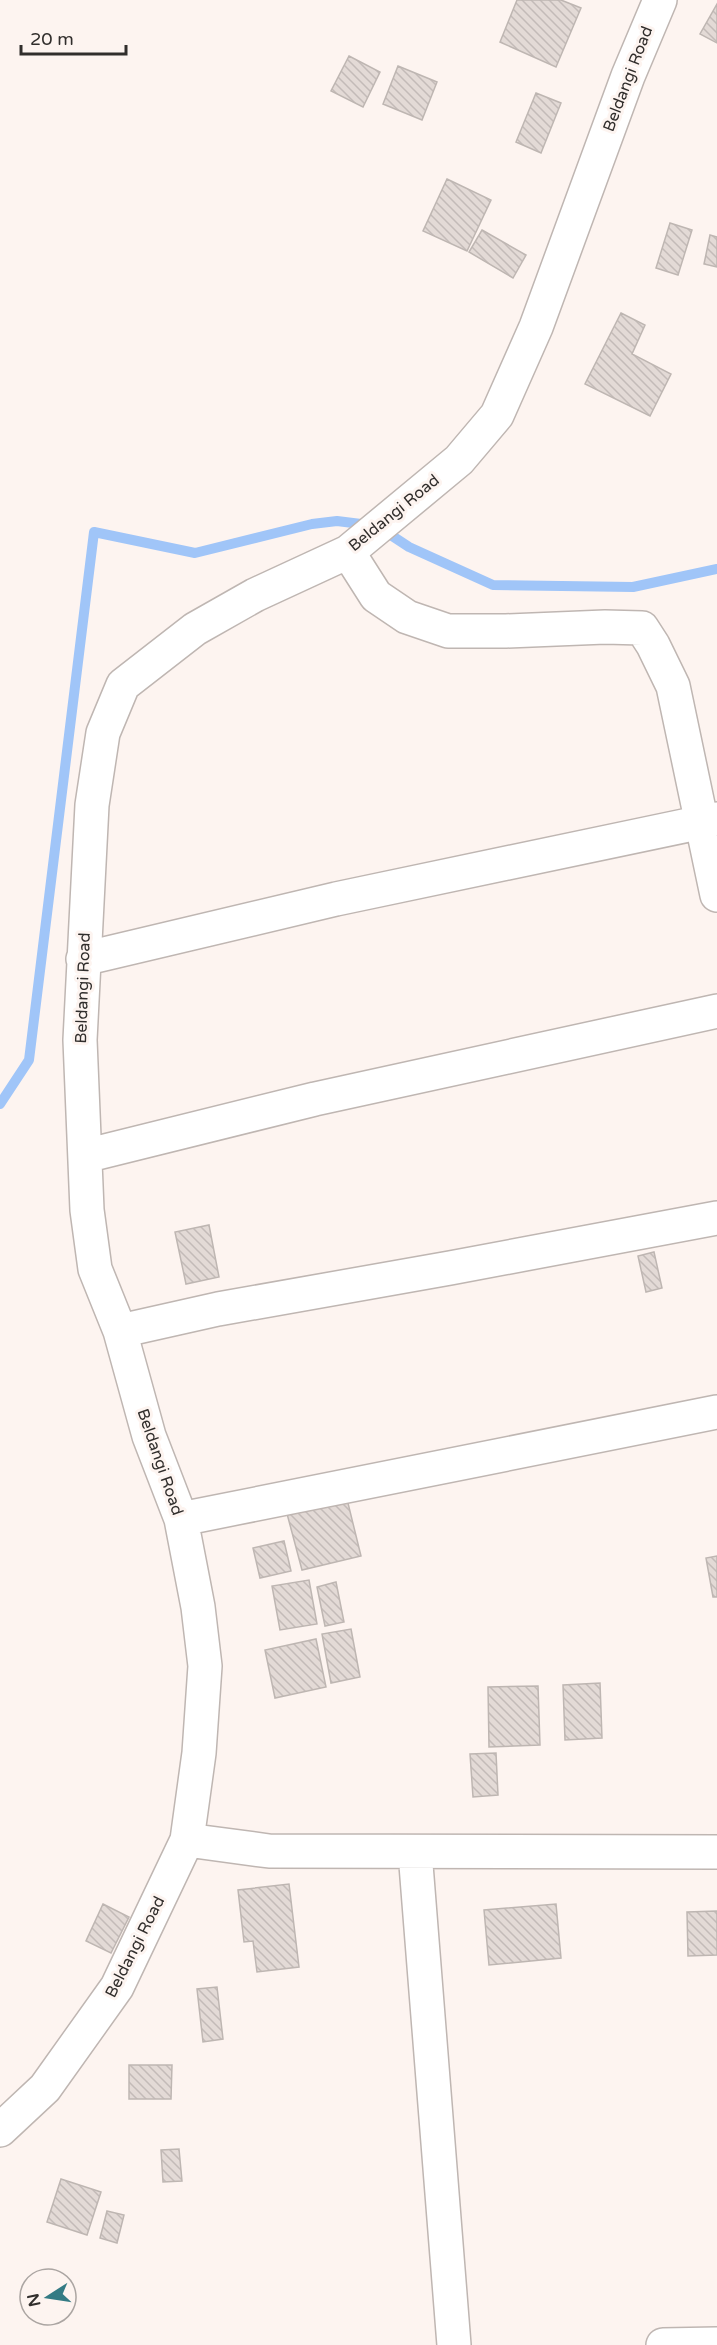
<svg xmlns="http://www.w3.org/2000/svg" width="717" height="2345" font-family="'Varela Round',sans-serif">
  <style>
    .lines { fill: none; stroke-linecap: round; stroke-linejoin: round }
    .stream { stroke: #a0c5f8; stroke-width: 10 }
    .building { fill: url(#building-back-hatch); stroke: #beb6b2; stroke-width: 1.5 }
    .minor-casing { stroke: #bfb6b2; stroke-width: 36 }
    .minor { stroke: #fff; stroke-width: 33 }
    .labels { text-anchor: middle; dominant-baseline: central; stroke-width: 6; stroke-linejoin: round; paint-order: stroke }
    .street-label { font-size: 16px; fill: #312e2c; stroke: #fdf4f0 }
  </style>
  <defs>
    <pattern id="building-back-hatch" width="6" height="6" patternUnits="userSpaceOnUse" patternTransform="scale(1.5)"><rect width="6" height="6" fill="#e3dad6"/><path d="M-1 5l2 2M0 0l6 6M5-1l2 2" fill="none" stroke="#c3bbb8"/></pattern>
  </defs>
  <rect width="100%" height="100%" fill="#fdf4f0"/>
  <g class="lines">
    <path class="stream" d="M0,1104L29,1060L94,532L195,553L312,524L337,521L377,526L409,547L493,585L633,587L717,569"/>
  </g>
  <path class="building" d="M517,0H561L581,8L556,67L500,42Z
    M717,4V43L700,34Z
    M349,56L380,72L363,107L331,91Z
    M398,66L437,82L422,120L383,104Z
    M536,93L561,103L541,153L516,142Z
    M447,179L491,200L467,251L423,231Z
    M670,223L692,230L678,275L656,268Z
    M482,230L526,255L513,278L469,252Z
    M710,235L717,237V267L704,264Z
    M621,313L645,325L632,354L671,374L650,416L585,384Z
    M209,1225L219,1277L186,1284L175,1232Z
    M654,1252L662,1288L646,1292L638,1256Z
    M346,1495L361,1556L302,1570L286,1510Z
    M284,1541L291,1571L260,1578L253,1548Z
    M717,1556V1597H713L706,1558Z
    M309,1580L317,1624L280,1630L272,1586Z
    M336,1582L344,1622L325,1626L317,1587Z
    M351,1629L360,1677L331,1683L322,1634Z
    M316,1639L326,1687L275,1698L265,1650Z
    M600,1683L602,1738L565,1740L563,1685Z
    M538,1686L540,1745L489,1747L488,1687Z
    M496,1753L498,1795L473,1797L470,1754Z
    M289,1884L299,1967L257,1972L253,1941L244,1942L238,1890Z
    M103,1904L129,1917L111,1953L86,1941Z
    M556,1904L561,1958L489,1965L484,1910Z
    M717,1911V1955L688,1956L687,1912Z
    M217,1987L223,2039L203,2042L197,1989Z
    M129,2065H172L171,2099H129Z
    M179,2149L182,2181L163,2182L161,2150Z
    M61,2179L101,2192L87,2235L47,2222Z
    M107,2211L124,2215L117,2243L100,2238Z"/>
  <g class="lines">
    <defs>
      <path id="minor" d="M348,552L376,596L407,617L448,631H506L605,627L642,628L653,645L673,686L717,895
        M83,959L336,899L717,819
        M85,1156L315,1099L717,1011
        M120,1331L218,1309L450,1268L717,1218
        M181,1519L717,1412
        M187,1840L269,1851L717,1852
        M415,1852L454,2345
        M0,2130L45,2088L117,1987L187,1840L199,1753L205,1666L198,1607L181,1519L149,1436L120,1331L95,1269L87,1210L80,1040L92,805L103,733L123,685L195,629L255,595L348,552L459,460L497,415L536,327L628,76L660,0
        M663,2345L717,2344"/>
    </defs>
    <use href="#minor" class="minor-casing"/>
    <use href="#minor" class="minor"/>
  </g>
  <g class="labels">
    <g class="street-label">
      <text transform="translate(628 79) rotate(-69)">Beldangi Road</text>
      <text transform="translate(394 513) rotate(-39)">Beldangi Road</text>
      <text transform="translate(83 988) rotate(-88)">Beldangi Road</text>
      <text transform="translate(160 1462) rotate(71)">Beldangi Road</text>
      <text transform="translate(135 1947) rotate(-63)">Beldangi Road</text>
    </g>
  </g>
  <g transform="translate(48 2297) rotate(258)"><circle r="28" fill="#fdf4f0" stroke="#aba5a2" stroke-width="1.5"/>
  <path d="M0-4.5L10 22L0 15L-10 22Z" fill="#347b84"/>
  <text y="-9" font-size="16" font-weight="bold" text-anchor="middle" fill="#312e2c">N</text>
  </g>
  <path d="M21 45v9h105v-9" fill="none" stroke="#312e2c" stroke-width="3"/>
  <text x="30" y="45" font-size="18" fill="#312e2c" stroke="#fdf4f0" stroke-width="4.5" paint-order="stroke">20 m</text>
</svg>
